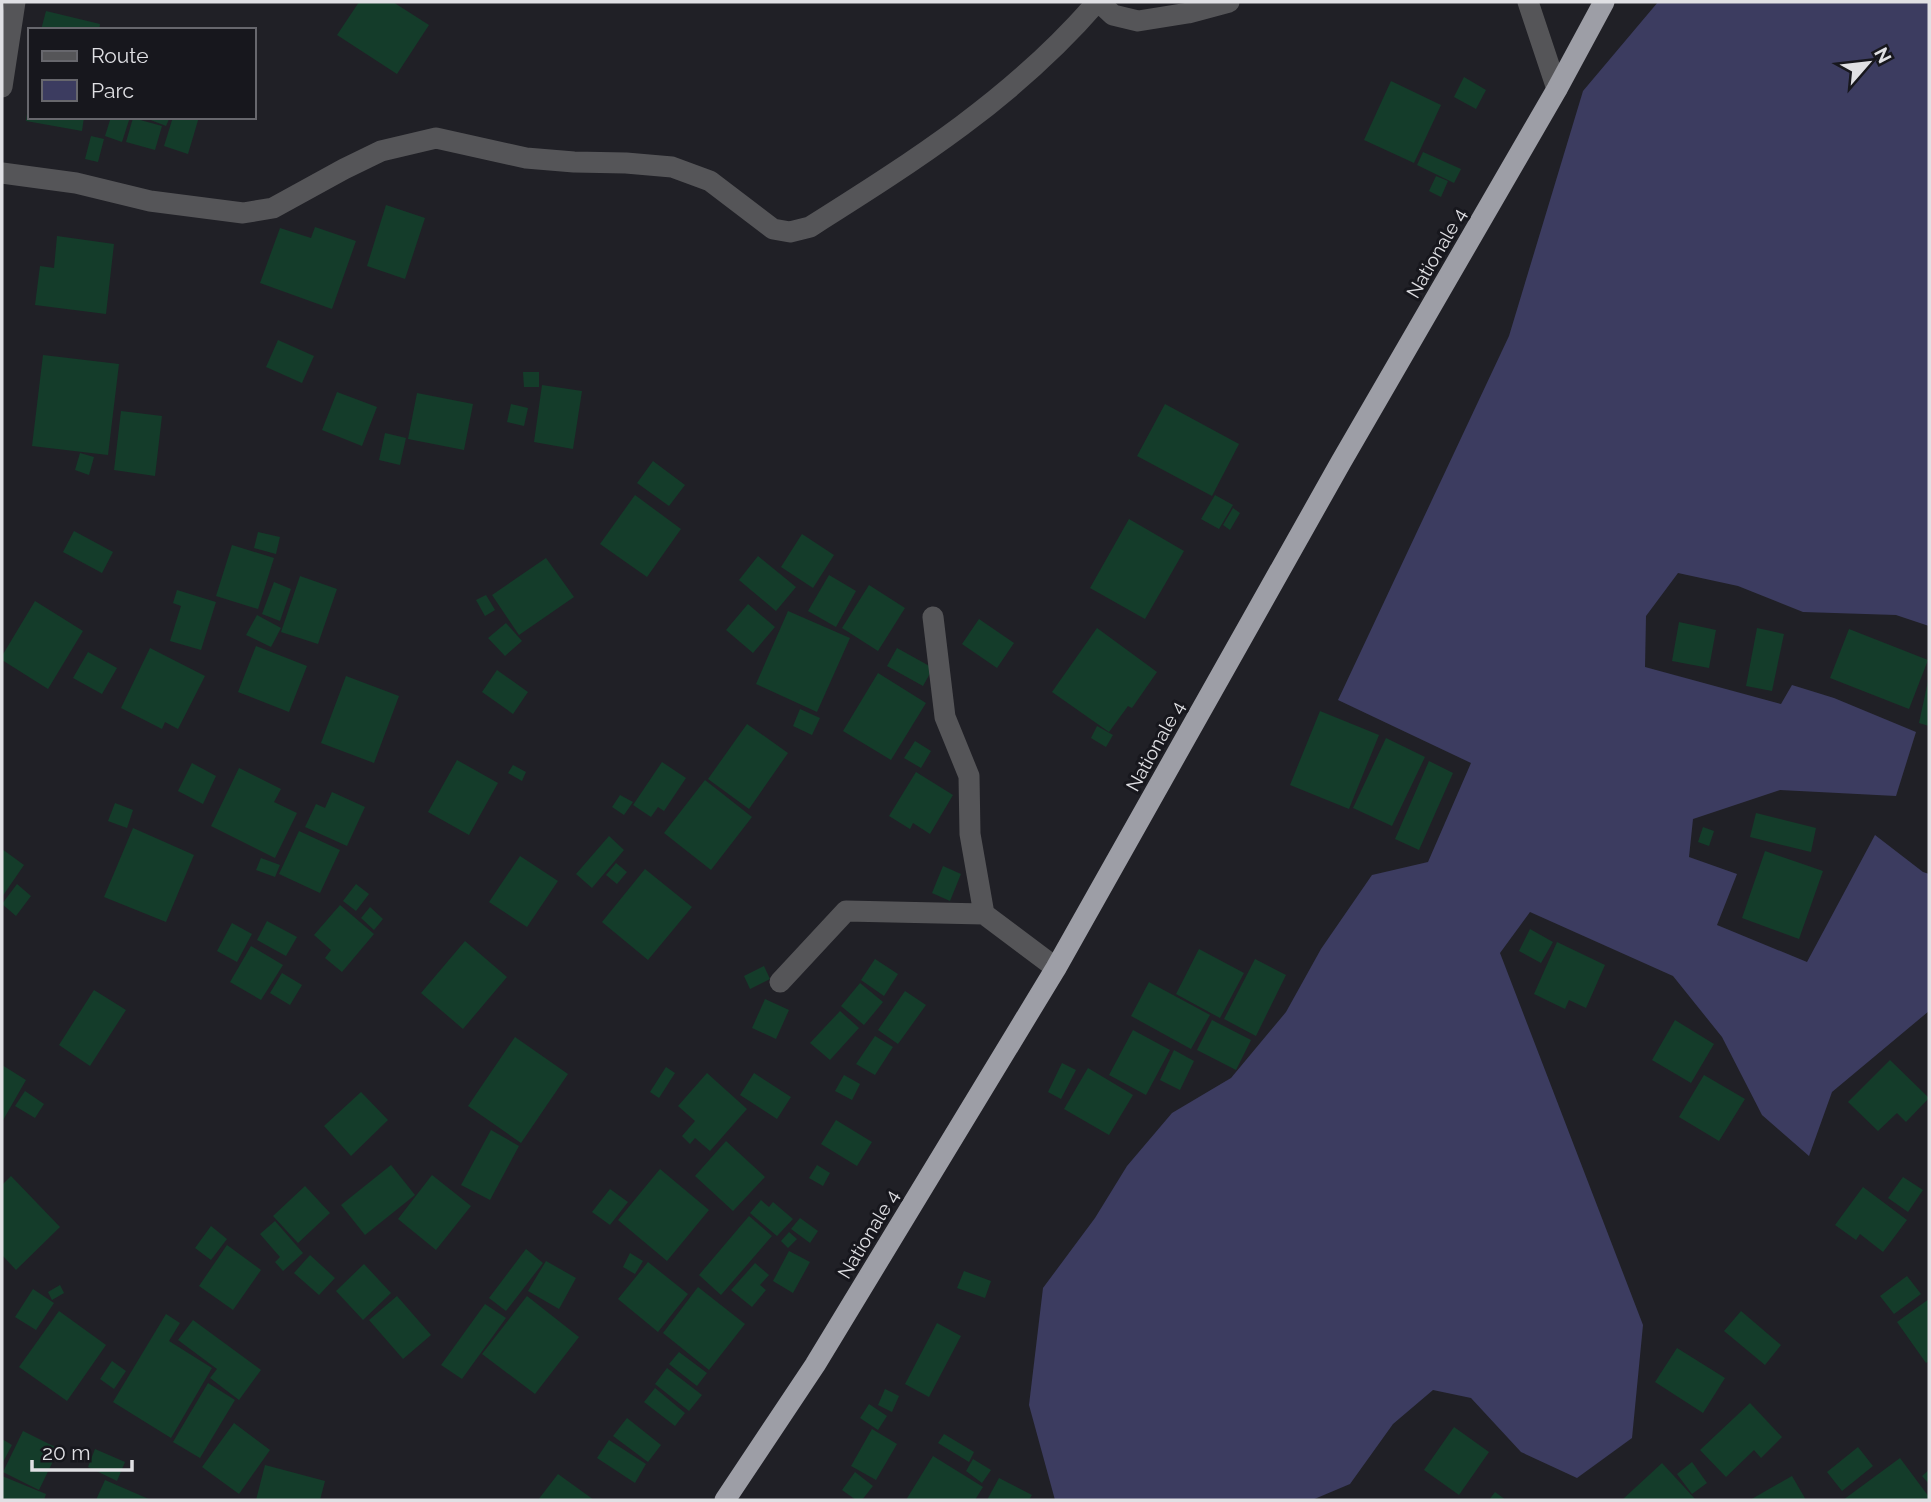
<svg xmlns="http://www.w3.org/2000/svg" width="1931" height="1502" font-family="Raleway,sans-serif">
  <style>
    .green { fill: #3c3c60 }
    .building { fill: #143c2a }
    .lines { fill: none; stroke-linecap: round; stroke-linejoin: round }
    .minor { stroke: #555558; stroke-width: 21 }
    .highway { stroke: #9d9ea6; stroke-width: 21 }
    .labels { text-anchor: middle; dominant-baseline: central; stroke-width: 6; stroke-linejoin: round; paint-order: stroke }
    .street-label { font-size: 19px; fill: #e0e0e4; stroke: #17171d }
  </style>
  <rect width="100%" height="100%" fill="#202026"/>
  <path class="green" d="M1658,2H1929V626L1896,615L1803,612L1738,586L1678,573L1646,616L1645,667L1781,704L1792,685L1834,698L1916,732L1896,796L1780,790L1693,819L1689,857L1737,874L1717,925L1807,962L1875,835L1923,872L1929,874V1011L1832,1092L1809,1156L1762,1115L1722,1037L1673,976L1530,912L1500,953L1643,1325L1632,1438L1577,1478L1521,1452L1471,1398L1433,1390L1393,1424L1350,1484L1312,1500H1055L1029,1405L1043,1288L1095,1218L1127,1166L1172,1113L1231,1078L1286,1012L1321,949L1372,875L1428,862L1471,763L1338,700L1509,336L1583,91Z"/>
  <path class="building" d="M359,2H393L429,25L397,74L337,35Z
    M46,11L100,24L99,30H41Z
    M1464,77L1486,90L1476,109L1454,97Z
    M1391,81L1441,105L1414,163L1364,140Z
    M28,106H30V117H84L82,131L26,121Z
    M111,117H130L122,142L105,136Z
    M143,117H170L166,126Z
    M173,117H199L188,154L164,146Z
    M133,118L162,126L155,150L126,142Z
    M91,136L104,139L98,162L85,159Z
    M1423,152L1461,169L1454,183L1417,165Z
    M1436,176L1448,181L1441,197L1429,191Z
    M386,205L425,218L405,279L367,266Z
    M315,227L356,241L332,309L260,283L280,228L311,238Z
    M57,236L114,244L106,314L35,305L40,266L54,268Z
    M278,340L314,356L302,383L266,367Z
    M43,355L119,364L108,455L32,446Z
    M523,372H539V387H524Z
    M542,385L582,391L573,449L534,442Z
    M337,392L377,407L362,446L322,430Z
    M417,393L473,404L464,450L408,439Z
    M511,404L528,408L524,426L507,422Z
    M1165,404L1239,444L1212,496L1137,456Z
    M121,411L162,416L155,476L114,470Z
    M385,433L406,438L400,465L379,460Z
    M80,453L94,457L89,475L75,470Z
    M653,461L685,485L669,506L637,483Z
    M635,495L681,529L647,577L600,544Z
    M1215,495L1233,505L1219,529L1201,519Z
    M1233,508L1240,513L1230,530L1223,525Z
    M1129,519L1184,551L1145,619L1090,588Z
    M74,531L113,552L102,573L63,552Z
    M258,532L280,537L276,554L254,548Z
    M802,534L834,555L813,588L781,567Z
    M232,545L274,558L258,609L216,596Z
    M758,556L796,587L776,611L739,580Z
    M546,558L574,597L519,635L492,595Z
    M829,575L856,591L836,627L808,611Z
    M300,576L337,589L318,644L281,632Z
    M274,582L291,589L280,621L262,614Z
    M869,585L905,608L878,651L842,628Z
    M177,590L216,602L201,650L170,641L181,606L173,603Z
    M486,595L495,610L485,616L476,600Z
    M35,601L83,631L48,689L2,660V656Z
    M748,604L775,627L753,653L726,630Z
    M788,611L850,638L817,712L756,684Z
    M257,615L281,628L271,647L246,635Z
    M979,619L1014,643L997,668L962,644Z
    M1679,622L1716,630L1709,668L1672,661Z
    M506,623L522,641L505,656L488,638Z
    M1097,628L1157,672L1132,708L1128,706L1109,732L1052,692Z
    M1757,628L1784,634L1772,691L1746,686Z
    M1849,629L1928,660L1909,709L1830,678Z
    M256,646L307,666L289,712L238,692Z
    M150,648L205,676L178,729L165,722L162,729L121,708Z
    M897,648L933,668L923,686L887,666Z
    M88,652L117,668L102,694L73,678Z
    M497,670L528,692L513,714L482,692Z
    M878,673L926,703L891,760L843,731Z
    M346,676L399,696L374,763L321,743Z
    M1928,681H1929V726L1919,723Z
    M800,709L820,718L812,735L793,726Z
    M1320,711L1379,735L1349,809L1290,785Z
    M747,724L788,753L749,809L708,779Z
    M1097,726L1113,735L1106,747L1091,738Z
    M1386,738L1425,757L1392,826L1353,808Z
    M915,741L931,751L921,768L904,758Z
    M457,760L498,783L469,835L428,812Z
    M1429,761L1453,773L1419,850L1395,839Z
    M662,762L686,778L664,811L658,807L651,817L633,805Z
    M192,763L216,776L203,804L178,791Z
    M513,765L526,772L522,781L508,773Z
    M239,768L281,789L274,802L297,813L275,858L211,826Z
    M916,772L953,795L930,834L913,823L910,829L889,816Z
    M705,780L752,817L711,870L664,833Z
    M332,792L365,807L347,846L305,827L316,804L325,808Z
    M620,795L633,802L624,815L612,807Z
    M115,803L133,810L127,828L108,821Z
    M1756,813L1816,828L1811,852L1750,837Z
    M1703,827L1714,831L1709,846L1698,842Z
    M133,828L194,855L166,922L104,897Z
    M299,831L340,850L320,893L279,874Z
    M609,836L624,850L592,888L576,874Z
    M2,849L24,865L2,897Z
    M1765,851L1823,871L1799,939L1742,918Z
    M520,856L558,881L527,927L489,902Z
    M261,858L280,865L275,877L256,870Z
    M616,863L627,872L617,884L606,875Z
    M943,866L961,874L950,901L932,893Z
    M645,869L692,907L648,960L602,922Z
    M17,884L31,896L16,916L2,904Z
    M356,884L369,894L356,911L343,901Z
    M340,905L374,934L342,972L325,958L331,950L314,935Z
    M370,907L383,919L374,930L361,918Z
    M267,921L297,937L286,956L257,940Z
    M232,923L252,934L237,962L217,951Z
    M1530,929L1553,942L1541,963L1519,951Z
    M465,941L507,977L463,1029L421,993Z
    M1557,942L1605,965L1586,1008L1569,1000L1565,1009L1534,994Z
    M251,946L283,965L261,1000L230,982Z
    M1199,949L1244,973L1220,1018L1176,994Z
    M875,959L898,974L884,996L861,980Z
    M1255,959L1286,975L1256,1036L1224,1019Z
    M764,966L770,979L750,989L744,976Z
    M282,973L302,985L290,1005L270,993Z
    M1149,982L1210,1015L1191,1049L1131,1016Z
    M860,983L883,1002L864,1025L841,1006Z
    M94,990L126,1010L90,1066L59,1045Z
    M905,991L926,1005L898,1044L878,1030Z
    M765,999L789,1010L776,1039L752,1028Z
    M840,1011L859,1028L830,1060L810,1043Z
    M1212,1020L1251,1040L1236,1070L1197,1050Z
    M1675,1020L1714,1044L1691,1083L1652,1060Z
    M1133,1030L1170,1050L1146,1095L1109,1075Z
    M875,1036L893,1047L875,1075L856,1064Z
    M515,1037L568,1074L521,1143L468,1106Z
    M1174,1050L1194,1061L1180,1090L1160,1080Z
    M1890,1060L1929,1098L1906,1122L1897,1113L1878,1131L1848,1102Z
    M1062,1063L1076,1070L1061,1099L1048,1092Z
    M2,1065L26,1080L2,1122Z
    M666,1067L675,1073L659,1098L650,1092Z
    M1088,1068L1133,1095L1109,1135L1064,1109Z
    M707,1073L747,1109L710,1151L695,1138L690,1144L682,1136L695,1121L678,1106Z
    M754,1073L791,1097L777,1119L740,1095Z
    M844,1075L860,1084L852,1100L835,1091Z
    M1704,1075L1745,1099L1719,1141L1679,1117Z
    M25,1091L44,1104L35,1118L15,1106Z
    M361,1092L388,1120L351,1156L324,1126Z
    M836,1120L872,1142L857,1166L821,1144Z
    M491,1130L519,1146L490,1200L461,1185Z
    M726,1141L765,1177L733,1211L695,1176Z
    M391,1165L415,1195L365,1235L341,1205Z
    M817,1165L830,1173L823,1186L809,1178Z
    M660,1169L709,1210L667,1261L618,1220Z
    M432,1175L471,1206L436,1250L398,1219Z
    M11,1176L60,1227L16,1270L2,1255V1185Z
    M1903,1177L1923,1190L1908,1212L1888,1198Z
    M305,1186L330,1213L298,1243L273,1216Z
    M1863,1187L1907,1220L1883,1252L1860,1234L1856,1240L1835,1225Z
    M610,1189L628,1202L610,1225L592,1212Z
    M761,1200L769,1207L773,1202L793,1219L777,1236L750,1213Z
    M749,1216L772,1236L721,1295L699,1275Z
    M800,1218L818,1231L810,1243L791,1229Z
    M275,1221L303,1253L283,1271L275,1262L280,1257L260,1234Z
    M211,1226L227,1239L211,1260L195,1248Z
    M789,1232L797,1239L788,1248L781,1241Z
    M227,1245L261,1270L233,1310L199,1286Z
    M526,1249L543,1263L506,1311L489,1298Z
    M789,1251L810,1262L793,1293L773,1281Z
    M630,1253L643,1261L635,1274L623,1267Z
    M310,1255L335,1278L319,1295L294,1273Z
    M546,1261L576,1278L559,1309L528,1291Z
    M648,1262L688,1294L658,1332L618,1299Z
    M755,1263L769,1275L760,1285L766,1290L752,1307L731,1290Z
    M364,1264L391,1293L363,1320L336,1291Z
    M964,1271L991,1281L985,1298L957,1288Z
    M1907,1276L1921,1294L1894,1314L1880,1296Z
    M60,1285L64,1293L52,1300L48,1292Z
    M698,1287L745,1324L709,1370L663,1333Z
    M33,1289L54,1303L36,1330L15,1317Z
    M397,1296L431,1335L403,1359L369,1320Z
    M527,1296L579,1337L535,1394L482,1354Z
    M1929,1299V1361L1926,1363L1897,1322Z
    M485,1304L506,1318L462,1379L441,1365Z
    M59,1311L106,1345L67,1401L19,1367Z
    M1741,1311L1781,1345L1765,1365L1724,1331Z
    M166,1314L180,1323L169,1341L212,1368L171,1438L113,1402Z
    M193,1320L261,1370L239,1400L210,1378L217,1369L178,1340Z
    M937,1323L961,1336L929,1397L905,1384Z
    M1677,1348L1725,1378L1703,1413L1655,1382Z
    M679,1352L707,1373L697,1386L669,1364Z
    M112,1361L126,1371L114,1389L100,1379Z
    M667,1368L702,1395L689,1411L655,1384Z
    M208,1383L235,1400L200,1458L173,1442Z
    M655,1388L685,1413L675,1426L644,1402Z
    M885,1389L899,1396L892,1412L878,1405Z
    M1750,1403L1782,1437L1761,1458L1754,1450L1726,1477L1700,1450Z
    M869,1404L887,1416L878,1430L860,1418Z
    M627,1418L661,1445L648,1462L613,1436Z
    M234,1423L270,1450L239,1494L202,1467Z
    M1454,1427L1489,1452L1459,1495L1424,1470Z
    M872,1429L897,1444L876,1480L851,1466Z
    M23,1431L59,1449L39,1490L3,1472Z
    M944,1434L974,1452L969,1462L938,1443Z
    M2,1439L12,1445L2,1464Z
    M609,1440L646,1464L635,1483L597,1458Z
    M1858,1447L1873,1466L1842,1491L1827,1472Z
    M95,1449L125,1462L117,1481L88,1467Z
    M933,1456L983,1487L975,1500H906Z
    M1900,1458L1929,1497V1500H1843Z
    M973,1459L991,1470L982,1483L966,1471Z
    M1692,1462L1707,1483L1692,1494L1677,1474Z
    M1662,1463L1696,1500H1622Z
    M265,1465L325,1481L320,1500H256Z
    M1929,1470V1484L1922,1476Z
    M855,1472L873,1486L862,1500H856L842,1490Z
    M558,1474L594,1500H538Z
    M2,1476L46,1494L44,1500H2Z
    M1792,1476L1806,1500H1750Z
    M999,1478L1032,1495L1029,1500H987Z
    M105,1480L151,1500H96Z
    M1495,1492L1506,1500H1489Z"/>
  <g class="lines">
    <path class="minor" d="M1099,2L1113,15L1138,21L1188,13L1229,2
      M1528,2L1557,89
      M2,87L15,2
      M2,173L76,183L150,201L243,213L273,208L344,169L381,151L436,138L526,158L574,162L626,163L672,167L710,181L773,229L790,232L810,227C916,160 1014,98 1097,2
      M933,617L945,717L969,776L970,834L984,914
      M780,982L846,911L984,914L1056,968"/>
    <path class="highway" d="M725,1500L815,1365L1056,968L1341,462L1557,89L1604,2"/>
  </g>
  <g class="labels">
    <g class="street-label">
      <text transform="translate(1436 253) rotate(-60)">Nationale 4</text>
      <text transform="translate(1155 746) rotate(-61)">Nationale 4</text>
      <text transform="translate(868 1234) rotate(-59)">Nationale 4</text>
    </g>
  </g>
  <rect width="1931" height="1502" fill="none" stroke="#e0e0e4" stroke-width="7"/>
  <rect x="28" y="28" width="228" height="91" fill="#17171d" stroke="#67676d" stroke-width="2"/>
  <rect x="42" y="51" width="35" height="10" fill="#555558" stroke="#67676d" stroke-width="2"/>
  <text x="91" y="63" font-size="21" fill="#e0e0e4">Route</text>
  <rect x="42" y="80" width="35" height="21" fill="#3c3c60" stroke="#67676d" stroke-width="2"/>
  <text x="91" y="98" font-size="21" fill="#e0e0e4">Parc</text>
  <g transform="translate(1868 63) rotate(62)" stroke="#17171d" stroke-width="5" paint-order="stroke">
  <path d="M0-5L12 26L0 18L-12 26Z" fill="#e0e0e4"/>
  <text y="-10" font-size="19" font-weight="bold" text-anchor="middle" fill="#e0e0e4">N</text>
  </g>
  <path d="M32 1460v10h100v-10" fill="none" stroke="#e0e0e4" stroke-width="3.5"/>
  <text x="42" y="1460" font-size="21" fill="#e0e0e4" stroke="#17171d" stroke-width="5" paint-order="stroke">20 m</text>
</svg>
